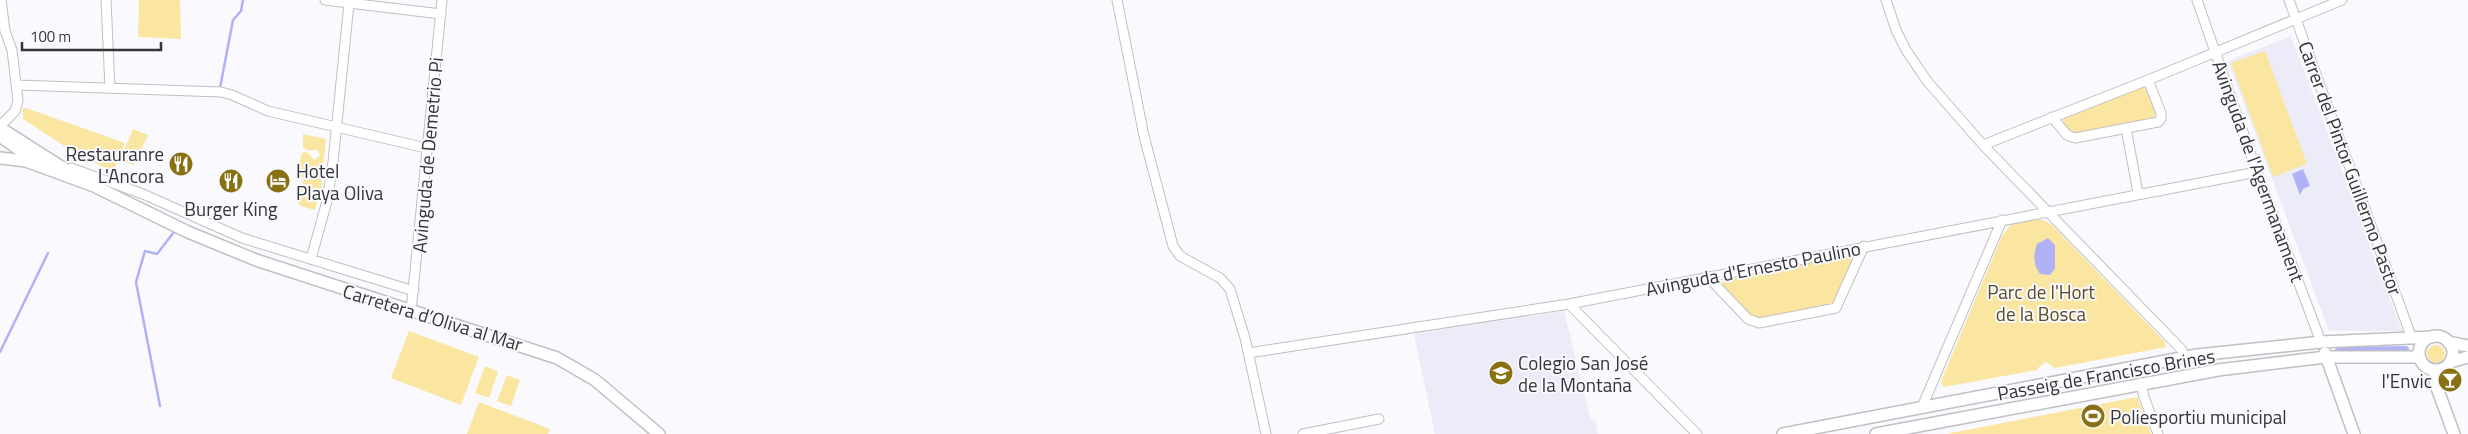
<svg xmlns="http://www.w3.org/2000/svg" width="2468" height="434" font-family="'Titillium Web',sans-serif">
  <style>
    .built { fill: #ebecf8 }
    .green { fill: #fae6a0 }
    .water { fill: #b1b2f5 }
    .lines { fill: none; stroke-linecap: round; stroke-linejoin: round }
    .stream { stroke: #b1b2f5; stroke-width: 2.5 }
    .street-casing { stroke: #c0c0c4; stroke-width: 11 }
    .secondary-casing { stroke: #c0c0c4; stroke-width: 14 }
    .street { stroke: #fff; stroke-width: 9 }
    .secondary { stroke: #fff; stroke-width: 11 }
    .labels { text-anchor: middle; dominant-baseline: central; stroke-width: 4; stroke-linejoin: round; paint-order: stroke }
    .poi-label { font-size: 19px; fill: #343536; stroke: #f9f9fe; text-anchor: start }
    .street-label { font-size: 19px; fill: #343536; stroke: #f9f9fe }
    .park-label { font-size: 19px; fill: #584d25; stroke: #f9f9fe }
  </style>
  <rect width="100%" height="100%" fill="#f9f9fe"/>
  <path class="built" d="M2291,36L2402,331H2329L2228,61Z
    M1564,311L1591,421L1595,420L1598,434H1435L1414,334Z"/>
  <path class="green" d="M139,0H180L181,39L138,37Z
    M2265,51L2307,164L2273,177L2231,63Z
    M2142,87L2148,91L2156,113L2154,118L2077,133L2068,129L2063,123L2065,117Z
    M23,107L125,143L113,172L72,151L23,119Z
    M133,129L148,135L134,165L120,160Z
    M303,134L326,139L321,189L315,210L301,206L294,197L300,199L304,177H295L302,153L307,152L314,160L320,156L318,150H307L303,147Z
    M2037,219L2045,221L2052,225L2165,342L2166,347L2055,368L2046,362L2040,366L2037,370L1944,387L1941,383L1942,379L2002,236L2011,225Z
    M1846,255L1851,258L1852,264L1835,305L1756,320L1723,287L1722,283L1727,277Z
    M409,331L479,357L461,405L391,378Z
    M2427 354a9 9 0 1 1 18 0a9 9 0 1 1-18 0Z
    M485,366L498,372L489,398L475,393Z
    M507,375L520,380L511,406L497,401Z
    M2137,397L2151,434H1946Z
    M479,402L550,429L548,434H467Z"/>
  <path class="water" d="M2303,169L2310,186L2303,189L2300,195L2292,174Z
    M2048,238L2055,245V268L2050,275L2040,274C2033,264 2033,256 2037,244Z
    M2407,346L2410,349L2407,350H2335L2337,347Z"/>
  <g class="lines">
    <path class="stream" d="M220,88L233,20L241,11L243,0
      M0,352L48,253
      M160,406L136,282L145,251L157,254L174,232H177"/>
    <defs>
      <path id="street" d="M106,0L110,88
        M325,0L349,3
        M1117,0L1144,136L1173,246L1180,256L1220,278L1230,289L1245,338L1266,434
        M1886,0L1896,30L1906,50L1927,81L1983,145L2182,350L2184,357
        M2197,0L2257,172L2321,342
        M2289,0L2411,336
        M17,85L221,92L232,95L268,111L426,148
        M2052,117L2067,135L2075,138L2158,122L2161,119V113L2148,80
        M0,126L15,111L18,101L12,50L5,31L1,0
        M2126,128L2138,193
        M1983,145L2148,80L2342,0
        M71,168L143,194L242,238L414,291
        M311,259L327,201L333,162L349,3L441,14
        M1707,276L1748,319L1759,323L1836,308L1864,246
        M1569,304L1697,434
        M411,311L442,0
        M1248,353L1569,304L2257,172
        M2141,383L2144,397L2158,434
        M1922,407L2002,220
        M1303,434L1379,419"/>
      <path id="secondary" d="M0,128L66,170
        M4,139L34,160
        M0,158L26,161L94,186L188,232L256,260L557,358L595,380L659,434
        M2419 353a17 17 0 1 1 34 0a17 17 0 1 1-34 0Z
        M2448,342L2468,346
        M2325,353L2354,434
        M2450,362L2468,357
        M2434,370L2436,385L2454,434
        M1783,434L2197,355L2321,342L2432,337
        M1876,434L2218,370L2326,357H2419"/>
    </defs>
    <use href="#street" class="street-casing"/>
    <use href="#secondary" class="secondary-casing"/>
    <use href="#street" class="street"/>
    <use href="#secondary" class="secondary"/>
  </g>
  <defs>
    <symbol id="restaurant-disc" viewBox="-11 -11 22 22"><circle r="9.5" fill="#887113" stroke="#f9f9fe"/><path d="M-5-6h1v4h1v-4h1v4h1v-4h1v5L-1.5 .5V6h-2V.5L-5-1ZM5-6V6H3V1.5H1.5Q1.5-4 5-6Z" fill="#fff"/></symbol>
    <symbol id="hotel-disc" viewBox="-11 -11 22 22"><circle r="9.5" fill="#887113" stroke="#f9f9fe"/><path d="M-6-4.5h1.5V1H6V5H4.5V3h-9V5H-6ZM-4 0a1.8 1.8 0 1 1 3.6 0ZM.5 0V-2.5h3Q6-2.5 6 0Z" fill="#fff"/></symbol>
    <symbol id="school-disc" viewBox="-11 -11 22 22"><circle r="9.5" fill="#887113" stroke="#f9f9fe"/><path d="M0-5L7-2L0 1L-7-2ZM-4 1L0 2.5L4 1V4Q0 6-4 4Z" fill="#fff"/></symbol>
    <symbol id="bar-disc" viewBox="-11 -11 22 22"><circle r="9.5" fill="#887113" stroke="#f9f9fe"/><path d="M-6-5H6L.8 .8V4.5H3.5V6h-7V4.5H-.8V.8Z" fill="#fff"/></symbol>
    <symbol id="stadium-disc" viewBox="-11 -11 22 22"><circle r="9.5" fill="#887113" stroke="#f9f9fe"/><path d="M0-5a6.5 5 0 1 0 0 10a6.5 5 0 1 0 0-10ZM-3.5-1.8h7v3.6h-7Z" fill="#fff"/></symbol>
  </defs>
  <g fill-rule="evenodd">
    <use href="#restaurant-disc" x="167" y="150" width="28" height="28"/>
    <use href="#restaurant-disc" x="217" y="167" width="28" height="28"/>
    <use href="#hotel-disc" x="264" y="167" width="28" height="28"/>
    <use href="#school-disc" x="1487" y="359" width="28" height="28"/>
    <use href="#bar-disc" x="2436" y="366" width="28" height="28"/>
    <use href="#stadium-disc" x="2079" y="402" width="28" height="28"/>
  </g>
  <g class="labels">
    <g class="poi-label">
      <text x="164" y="153" text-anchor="end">Restauranre<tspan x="164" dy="22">L'Ancora</tspan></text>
      <text x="296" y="170">Hotel<tspan x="296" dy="22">Playa Oliva</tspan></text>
      <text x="231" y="208" text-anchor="middle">Burger King</text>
      <text x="1518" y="362">Colegio San José<tspan x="1518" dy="22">de la Montaña</tspan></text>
      <text x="2432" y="380" text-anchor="end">l'Envic</text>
      <text x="2110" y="416">Poliesportiu municipal</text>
    </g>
    <g class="street-label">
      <text transform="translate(427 155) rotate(-85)">Avinguda de Demetrio Pi</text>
      <text transform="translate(2351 168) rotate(70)">Carrer del Pintor Guillermo Pastor</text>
      <text transform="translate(2259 171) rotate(70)">Avinguda de l'Agermanament</text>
      <text transform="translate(1753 268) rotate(-11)">Avinguda d'Ernesto Paulino</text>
      <text transform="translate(433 317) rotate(17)">Carretera d’Oliva al Mar</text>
      <text transform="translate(2106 374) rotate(-10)">Passeig de Francisco Brines</text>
    </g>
    <g class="park-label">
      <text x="2041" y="291">Parc de l'Hort<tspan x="2041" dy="22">de la Bosca</tspan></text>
    </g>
  </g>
  <path d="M22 42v8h139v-8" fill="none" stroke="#343536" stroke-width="2.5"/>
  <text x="30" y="42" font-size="15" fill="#343536" stroke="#f9f9fe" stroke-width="4" paint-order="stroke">100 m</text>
</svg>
